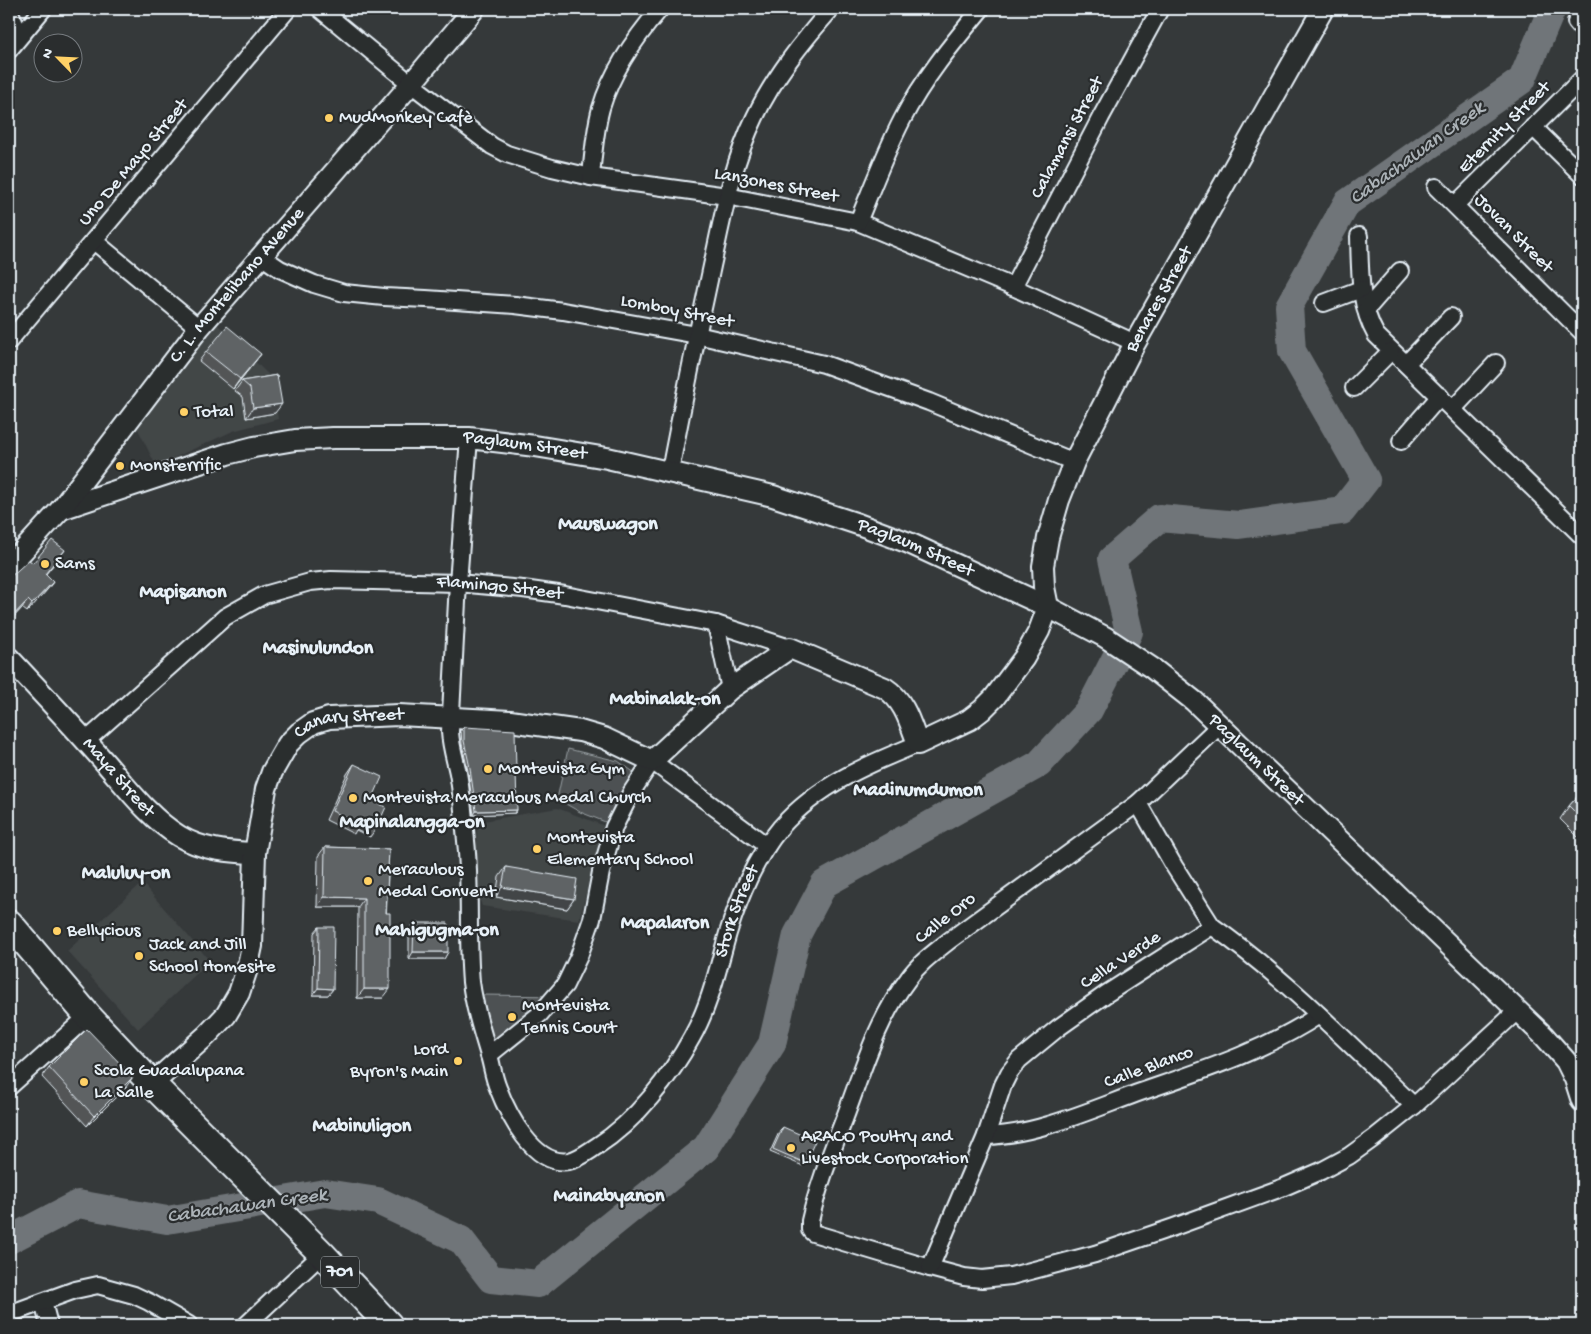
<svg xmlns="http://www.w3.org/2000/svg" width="1591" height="1334" font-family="'Gochi Hand',sans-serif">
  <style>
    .built { fill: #424647 }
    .green { fill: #4d5152; stroke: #9aa1a5 }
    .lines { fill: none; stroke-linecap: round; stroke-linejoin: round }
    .river { stroke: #707579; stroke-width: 28 }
    .minor-casing { stroke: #e8f1f8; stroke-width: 20 }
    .tertiary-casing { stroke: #e8f1f8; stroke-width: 24 }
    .primary-casing { stroke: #e8f1f8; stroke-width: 30 }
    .minor { stroke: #2a2d2e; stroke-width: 16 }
    .tertiary { stroke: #2a2d2e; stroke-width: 20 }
    .primary { stroke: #2a2d2e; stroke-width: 26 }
    .wall { fill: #525557; stroke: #e8f1f8 }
    .shaded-wall { fill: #424547; stroke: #e8f1f8 }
    .building { fill: #5f6365; stroke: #e8f1f8 }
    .poi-dot { fill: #ffd166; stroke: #2a2d2e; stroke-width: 2 }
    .labels { text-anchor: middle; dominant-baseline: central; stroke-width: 4.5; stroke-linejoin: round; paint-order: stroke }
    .shield { fill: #2a2d2e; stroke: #afb6bb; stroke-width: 1 }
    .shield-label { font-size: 18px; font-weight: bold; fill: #e8f1f8 }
    .poi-label { font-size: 19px; fill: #e8f1f8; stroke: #2a2d2e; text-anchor: start }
    .street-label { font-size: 19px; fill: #e8f1f8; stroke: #2a2d2e }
    .water-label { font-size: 20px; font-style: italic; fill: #acb3b8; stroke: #2a2d2e }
    .neighbourhood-label { font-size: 20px; font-weight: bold; fill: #e8f1f8; stroke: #2a2d2e }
  </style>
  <rect width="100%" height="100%" fill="#35393a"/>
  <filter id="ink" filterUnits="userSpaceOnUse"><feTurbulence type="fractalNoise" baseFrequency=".02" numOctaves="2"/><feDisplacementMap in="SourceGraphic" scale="10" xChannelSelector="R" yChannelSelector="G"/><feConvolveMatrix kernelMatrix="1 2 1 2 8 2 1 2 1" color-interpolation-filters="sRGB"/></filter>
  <g filter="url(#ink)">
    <path class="built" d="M216,323L272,378L278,419L233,431L156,466L134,421Z
      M557,808L605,826L579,920L482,906L472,880L478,822Z
      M142,883L210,961L138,1029L67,951Z"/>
    <path class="green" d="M568,749L618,761L635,773L608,823L580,812L557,799Z
      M482,995L559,996L489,1055Z"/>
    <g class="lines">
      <path class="river" d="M9,1240L78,1204L167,1220L325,1193L378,1201L461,1240L491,1279L538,1284L706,1148L772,1044L797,935L824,884L1039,764L1089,710L1129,632L1112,559L1159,518L1239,525L1342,511L1366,480L1292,351L1289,306L1347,203L1522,80L1552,9"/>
      <defs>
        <g id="minor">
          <path d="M320,9L411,84L492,146L507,154L552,168L591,177L727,196L858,222L1013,287L1135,343"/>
          <path d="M9,10L20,36"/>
          <path d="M1576,22L1582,29"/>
          <path d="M9,50L43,9"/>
          <path d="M1533,127L1582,175"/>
          <path d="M591,177C593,154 595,130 601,108C612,71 635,38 660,9"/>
          <path d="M1436,187L1582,332"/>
          <path d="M1455,205L1582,79"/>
          <path d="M858,222C872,188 885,153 902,120C923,79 952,44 981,9"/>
          <path d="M1359,236C1360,270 1359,305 1376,335L1582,536"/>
          <path d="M94,241L199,328"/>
          <path d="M261,256L280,269L314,284L344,293L384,297L426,299L515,305L563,311L697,335L824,364L929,402L1074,462"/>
          <path d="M1013,287L1101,117L1160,9"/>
          <path d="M1324,303L1361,289"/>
          <path d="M1366,310L1400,271"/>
          <path d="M9,341L288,9"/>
          <path d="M1406,364L1451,317"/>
          <path d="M1354,388L1391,351"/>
          <path d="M1453,409L1496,363"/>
          <path id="s1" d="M469,438L458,583L450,732C451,747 455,759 458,773C462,795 464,818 466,841C471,887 467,935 471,982C474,1006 481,1029 488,1052C492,1064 493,1076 498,1088C508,1114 534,1167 569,1161C579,1159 589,1151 597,1146C635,1122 671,1076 692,1037C710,1005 718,968 728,933C740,895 755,858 781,827C818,785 868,764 918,744"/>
          <path d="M1401,441L1440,396"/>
          <path d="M670,471C683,403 697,335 712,266C723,216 732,164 755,117C774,77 802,42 831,9"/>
          <path d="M716,624L730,689"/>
          <path d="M1219,726L1138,803L950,940C935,952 919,963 908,979C877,1020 863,1069 845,1117C832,1151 818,1185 810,1221V1230L813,1233L930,1268L964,1277L982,1279L1011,1276L1095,1254L1174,1227L1284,1187L1321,1171L1349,1156L1374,1138L1414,1106L1517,1011"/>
          <path id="s2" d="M86,741L225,617L264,595L310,582L331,580L458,583L523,589L565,595L716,624L790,648"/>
          <path d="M1138,803L1174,866L1212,926"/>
          <path d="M489,1055L540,1014L565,985L579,956L592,919L601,872L614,827L631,793L652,761L767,846"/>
          <path d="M9,1087L88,1016"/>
          <path d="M986,1136C1034,1135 1089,1111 1135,1094C1198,1072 1263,1052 1319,1015"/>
          <path d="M930,1268L986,1136L1003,1085L1009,1073L1019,1060L1058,1028L1106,994L1212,926C1286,978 1349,1044 1414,1106"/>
          <path d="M43,1302L49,1325"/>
          <path d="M9,1314L75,1290L98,1285L134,1295L149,1302L189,1325"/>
          <path d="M246,1325L322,1254"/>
        </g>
        <g id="tertiary">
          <path id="s3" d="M61,509L227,454L254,447L295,440L333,438H469L535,446L607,458L773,496L858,524L909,543L1048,607L1105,637L1152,668L1194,701L1544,1036L1566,1061L1575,1079L1582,1101"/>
          <path id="s4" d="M9,566L61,509L199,328L411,84L474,9"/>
          <path id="s5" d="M9,658C40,691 71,724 101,758C125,785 148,817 179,836C202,850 229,852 255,853"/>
          <path id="s6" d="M152,1084L207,1035L226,1015L239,993L247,969L252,946L255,853L266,789L272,772L288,744L299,733L313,723L329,718L399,715L510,721L580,731L604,738L652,761L730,689L790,648L885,688C905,701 910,723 918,744L969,720L982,710L994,698L1024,658L1039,631L1048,607L1044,587L1043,566L1048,538L1059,500L1074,462L1135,343L1323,9"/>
        </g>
        <path id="primary" d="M9,923L88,1016L152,1084L322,1254L389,1325"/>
      </defs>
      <use href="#minor" class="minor-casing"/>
      <use href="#tertiary" class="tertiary-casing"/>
      <use href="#primary" class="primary-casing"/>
      <use href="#minor" class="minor"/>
      <use href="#tertiary" class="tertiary"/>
      <use href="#primary" class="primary"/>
    </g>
    <path class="wall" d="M206,352L261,354L254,363L233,389L199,361Z
      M277,375L275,413L246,418L243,397L235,391L242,381Z
      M59,558L45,575L53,582L47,590L27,612L22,608L9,622V578Z
      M464,727L517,810L515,813L474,815L468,771L462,744L461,730Z
      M354,764L372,800L377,827L370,837L356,830L354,834L326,820L347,774Z
      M1582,791V841L1560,819L1569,806Z
      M325,847L389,849L383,998H357L358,907H317L318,856Z
      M506,867L574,899L567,909L496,897L499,877Z
      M414,923L448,952L444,959H409V930Z
      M1582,926V944L1575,937Z
      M319,927L333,989L328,995H313L314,933Z
      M49,1067L126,1087L87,1126L42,1077Z
      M783,1127L805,1163L803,1166L770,1152L780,1130Z"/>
    <path class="shaded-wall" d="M261,354L254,363L233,389L240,379Z
      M282,404L275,413L246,418L253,408Z
      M65,550L59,558L39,582L45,574Z
      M53,582L47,590L27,612L32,604Z
      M28,600L22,608L9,622V620Z
      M517,810L515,813L474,815L476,811Z
      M502,887L574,899L567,909L496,897Z
      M324,897L364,898L358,907H317Z
      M413,952H448L444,959H409Z
      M318,988L333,989L328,995H313Z
      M364,989H390L383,998H357Z
      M133,1077L126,1087L87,1126L94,1116Z"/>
    <path class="building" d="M227,326L261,354L240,379L206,352Z
      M277,375L282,404L253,408L250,388L242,381Z
      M52,540L65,550L45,574L53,582L32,604L28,600L9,620V587L11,585L9,582V578L29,560L33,563Z
      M464,727L515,730L517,810L476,811L470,768L464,741Z
      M354,764L382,777L372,800L386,807L377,827L362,820L361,824L332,811Z
      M1582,791V819L1569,806Z
      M325,847L389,849L386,913H390V989H364V898L324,897Z
      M506,867L577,879L574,899L502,887Z
      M414,923H448V952H413Z
      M319,927H334L333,989L318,988Z
      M87,1029L133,1077L94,1116L49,1067Z
      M783,1127L815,1141L805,1163L773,1149Z"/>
  </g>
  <g class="poi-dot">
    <circle cx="329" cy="118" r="5"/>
    <circle cx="184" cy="412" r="5"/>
    <circle cx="120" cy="466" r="5"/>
    <circle cx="45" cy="564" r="5"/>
    <circle cx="488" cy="769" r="5"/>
    <circle cx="353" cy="798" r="5"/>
    <circle cx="537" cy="849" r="5"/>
    <circle cx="368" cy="881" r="5"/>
    <circle cx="57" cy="931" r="5"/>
    <circle cx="139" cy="956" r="5"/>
    <circle cx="512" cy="1017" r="5"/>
    <circle cx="458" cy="1061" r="5"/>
    <circle cx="84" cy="1082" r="5"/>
    <circle cx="791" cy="1148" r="5"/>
  </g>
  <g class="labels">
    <rect class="shield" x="321" y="1256.5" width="38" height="31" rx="4"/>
    <g class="shield-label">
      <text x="340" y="1272">701</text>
    </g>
    <g class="poi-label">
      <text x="339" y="118">MudMonkey Cafè</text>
      <text x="194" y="412">Total</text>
      <text x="130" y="466">Monsterrific</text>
      <text x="55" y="564">Sams</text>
      <text x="498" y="769">Montevista Gym</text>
      <text x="363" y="798">Montevista Meraculous Medal Church</text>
      <text x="547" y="838">Montevista<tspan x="547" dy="22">Elementary School</tspan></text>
      <text x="378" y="870">Meraculous<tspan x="378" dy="22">Medal Convent</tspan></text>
      <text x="67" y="931">Bellycious</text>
      <text x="149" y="945">Jack and Jill<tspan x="149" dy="22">School Homesite</tspan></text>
      <text x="522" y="1006">Montevista<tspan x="522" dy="22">Tennis Court</tspan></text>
      <text x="448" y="1050" text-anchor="end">Lord<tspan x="448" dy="22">Byron's Main</tspan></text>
      <text x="94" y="1071">Scola Guadalupana<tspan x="94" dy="22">La Salle</tspan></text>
      <text x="801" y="1137">ARACO Poultry and<tspan x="801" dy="22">Livestock Corporation</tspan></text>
    </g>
    <g class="street-label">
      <text transform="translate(1505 128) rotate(-45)">Eternity Street</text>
      <text transform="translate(1068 138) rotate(-62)">Calamansi Street</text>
      <text transform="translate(134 163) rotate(-50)">Uno De Mayo Street</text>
      <text transform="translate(776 186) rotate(11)">Lanzones Street</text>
      <text transform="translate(1513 234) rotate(45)">Jovan Street</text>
      <text stroke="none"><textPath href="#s4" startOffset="362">C. L. Montelibano Avenue</textPath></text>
      <text stroke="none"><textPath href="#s6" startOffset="1642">Benares Street</textPath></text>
      <text transform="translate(677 312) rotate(11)">Lomboy Street</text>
      <text stroke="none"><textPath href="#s3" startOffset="475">Paglaum Street</textPath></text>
      <text stroke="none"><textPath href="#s3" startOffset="880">Paglaum Street</textPath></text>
      <text stroke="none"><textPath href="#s2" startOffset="469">Flamingo Street</textPath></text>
      <text stroke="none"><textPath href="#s6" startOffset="452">Canary Street</textPath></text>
      <text stroke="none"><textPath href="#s3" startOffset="1285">Paglaum Street</textPath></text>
      <text stroke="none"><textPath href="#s5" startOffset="162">Maya Street</textPath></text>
      <text stroke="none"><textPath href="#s1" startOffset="1076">Stork Street</textPath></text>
      <text transform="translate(946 919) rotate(-38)">Calle Oro</text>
      <text transform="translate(1121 961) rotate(-33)">Cella Verde</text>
      <text transform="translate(1149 1068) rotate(-20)">Calle Blanco</text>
    </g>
    <g class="water-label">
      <text transform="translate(1418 154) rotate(-36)">Cabachawan Creek</text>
      <text transform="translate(247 1207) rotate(-8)">Cabachawan Creek</text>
    </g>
    <g class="neighbourhood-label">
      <text x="608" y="525">Mauswagon</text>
      <text x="183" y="593">Mapisanon</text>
      <text x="318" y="649">Masinulundon</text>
      <text x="665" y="700">Mabinalak-on</text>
      <text x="918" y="791">Madinumdumon</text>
      <text x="412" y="823">Mapinalangga-on</text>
      <text x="126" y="874">Maluluy-on</text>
      <text x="665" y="924">Mapalaron</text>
      <text x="437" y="931">Mahigugma-on</text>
      <text x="362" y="1127">Mabinuligon</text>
      <text x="609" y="1197">Mainabyanon</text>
    </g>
  </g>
  <rect width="1591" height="1334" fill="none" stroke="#2a2d2e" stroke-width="30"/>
  <rect x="15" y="15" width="1561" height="1304" fill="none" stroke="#e8f1f8" stroke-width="2" filter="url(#ink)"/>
  <g transform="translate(58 58) rotate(294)"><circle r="24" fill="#2a2d2e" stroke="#767b7f"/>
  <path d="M0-4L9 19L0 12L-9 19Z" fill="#ffd166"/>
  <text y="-8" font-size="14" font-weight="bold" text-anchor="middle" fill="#e8f1f8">N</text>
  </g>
</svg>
